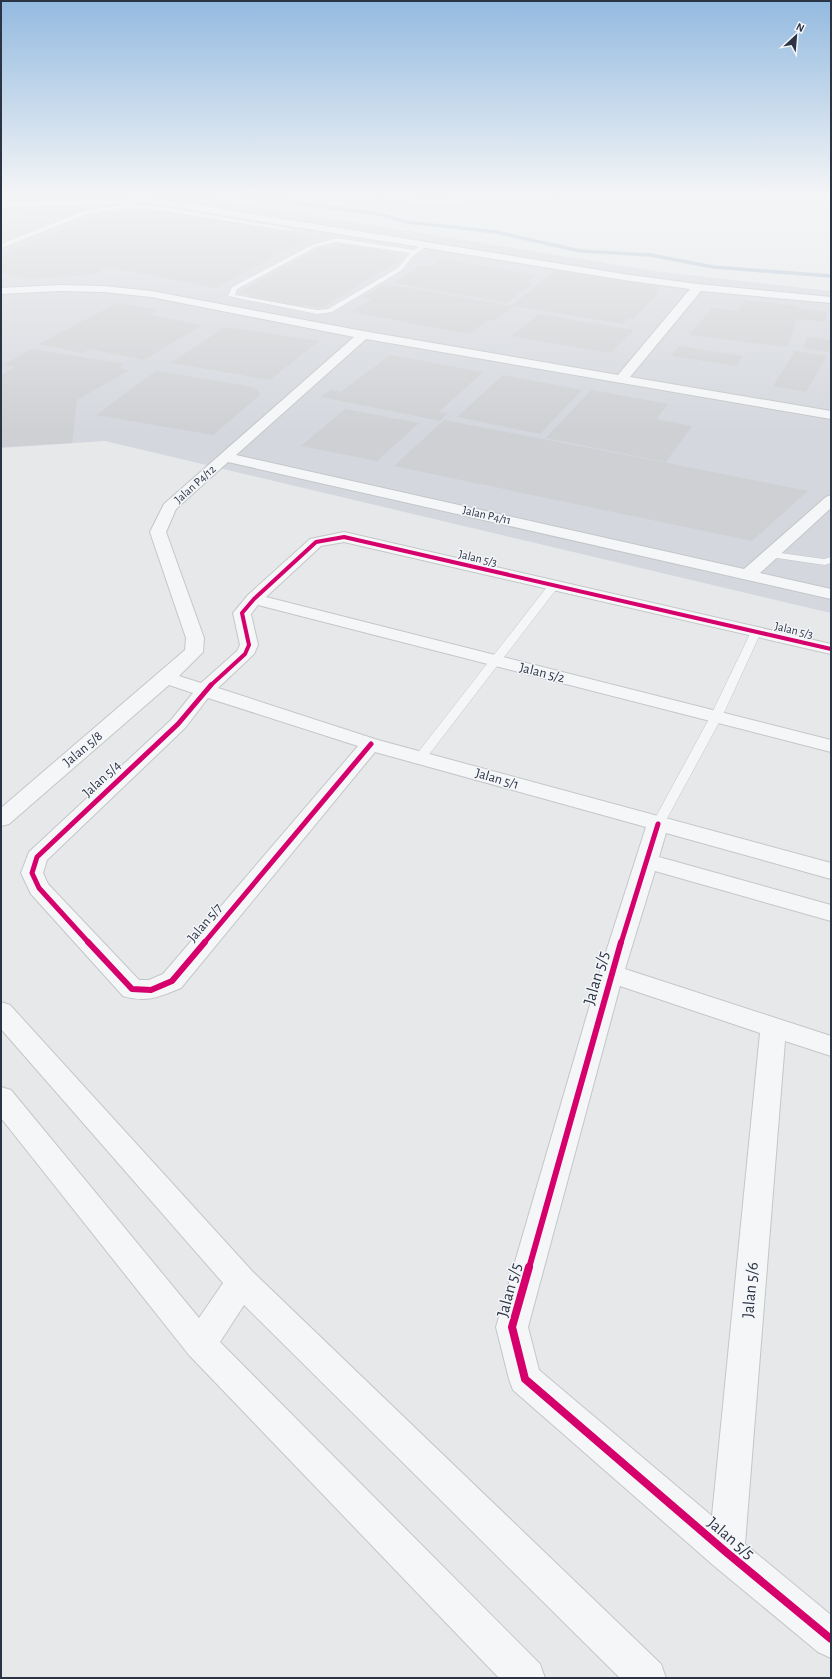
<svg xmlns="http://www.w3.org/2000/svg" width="832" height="1679" font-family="'Alegreya Sans',sans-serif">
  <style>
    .built { fill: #d4d7dd }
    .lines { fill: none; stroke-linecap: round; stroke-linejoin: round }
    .stream { stroke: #b4c4d5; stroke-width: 3.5 }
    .building { fill: #ced0d3 }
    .service-casing { stroke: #c4c6c8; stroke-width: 1 }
    .minor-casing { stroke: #c4c6c8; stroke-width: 2 }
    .tertiary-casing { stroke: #c4c6c8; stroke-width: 2 }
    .service { fill: #f5f6f7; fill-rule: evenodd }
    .minor { fill: #f5f6f7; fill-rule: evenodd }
    .tertiary { fill: #f5f6f7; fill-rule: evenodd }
    .cycleway-far3-casing { stroke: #f4f6f9; stroke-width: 6 }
    .cycleway-far2-casing { stroke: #f4f6f9; stroke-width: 8 }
    .cycleway-far1-casing { stroke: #f4f6f9; stroke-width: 8 }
    .cycleway-casing { stroke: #f4f6f9; stroke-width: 10 }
    .cycleway-far3 { stroke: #d6006c; stroke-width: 4 }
    .cycleway-far2 { stroke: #d6006c; stroke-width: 5 }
    .cycleway-far1 { stroke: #d6006c; stroke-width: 6 }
    .cycleway { stroke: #d6006c; stroke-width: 8 }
    .labels { text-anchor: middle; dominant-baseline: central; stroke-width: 3; stroke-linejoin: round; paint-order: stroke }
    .far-street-label { font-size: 12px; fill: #2b3445; stroke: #f4f6f9 }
    .street-label { font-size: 14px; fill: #2b3445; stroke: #f4f6f9 }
    .near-street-label { font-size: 17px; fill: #2b3445; stroke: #f4f6f9 }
  </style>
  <rect width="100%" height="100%" fill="#e6e8ea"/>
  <path class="built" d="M1,196H192L654,271L831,291V613L105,441L1,448Z"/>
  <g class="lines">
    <path class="stream" d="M241,196L374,213L407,222L496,232L580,251L651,255L713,267L831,276"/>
  </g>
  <path class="building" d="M151,204L202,213L194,216L313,236L216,288L108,267L92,275L30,279L1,273V255L97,215L107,217L130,207L140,209Z
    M342,244L400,254L391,259L400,260L322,308L305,305L301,308L247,298L251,295L238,293L321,247L334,249Z
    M441,259L537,275L527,282L533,283L507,303L393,283L420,266L428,267Z
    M554,271L660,287L655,292L659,293L633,319L628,318L623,324L514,306L494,321L488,320L469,334L351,312L372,299L362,298L384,284L511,306Z
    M744,300L798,306V308L828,312L825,322L797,319L787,347L689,335L712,308L739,311Z
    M117,303L158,310L150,315L202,325L144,360L90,349L83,353L39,344Z
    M539,314L634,330L610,353L512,336Z
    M225,327L319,341L270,380L171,363Z
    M807,337L831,340V352L804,348Z
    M679,346L743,356L736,366L671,356Z
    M31,349L125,364L119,368L130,370L77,400L72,443L1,447V404L25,403L1,404V375L16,367L4,365Z
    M795,351L827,356L806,392L773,386Z
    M390,355L483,372L439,412L448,413L440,421L321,397L331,390L341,392Z
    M156,371L254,387L261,394L213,435L96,415Z
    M503,375L582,390L540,434L457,417Z
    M591,390L668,404L656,419L692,426L666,462L546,438Z
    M345,409L419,423L377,461L301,446Z
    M444,420L667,463L808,491L752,541L394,466Z"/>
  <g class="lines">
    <defs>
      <path id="service" d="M543,196H549L558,206L610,215L607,217L554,208Z
        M126,204L151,205L293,229L290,231L151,209L126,208L87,214L1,248V244L84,211Z
        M336,238L414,250L423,244L428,245L412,257L402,270L332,312L317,314L228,296L232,287L312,245ZM336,242L410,253L398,268L328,309L317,310L235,295L237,289L316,247Z
        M773,552L824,559L831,557V563L825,565L770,557L768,555L770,553Z
        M554,582L559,585L558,587L424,761H416L414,758L416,755L550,583Z
        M756,629L761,632L722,717L664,824L663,827H653L652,824L710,717L751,632Z"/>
      <path id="minor" d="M148,197L630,275L698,284L831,297V303L701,291L630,377L831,411V419L366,339L236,455L744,569L826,497L831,495V508L760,573L831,589V599L228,462L176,509L166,532L204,638L203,652L179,676L201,683L237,651L240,645L233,613L248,595L310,539L344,532L831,644V654L344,542L321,546L266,597L831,740V752L258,605L251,614L258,645L254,654L218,688L378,740L831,863V879L666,833L659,857L831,905V921L655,871L625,969L831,1036V1056L785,1041L745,1544L831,1615V1658L818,1652L713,1565L513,1390L509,1379L496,1327L599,974L646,827L375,752L181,988C159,997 147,1003 123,996L31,894L21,873L29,852L171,720L193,693L169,685L9,824L1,826V808L185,650L186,638L150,532L164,504L354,337L151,297L104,292L59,291L1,294V288L59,285L104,286L151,291L363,331L618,375L690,289L630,281L148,203L1,208V202ZM208,698L358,746L163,974L149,980H139L48,884L43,873L47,860L185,728ZM620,986L760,1033L712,1516L539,1370L528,1327Z"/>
      <path id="tertiary" d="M377,196H404L423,199L483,196H558L554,199L423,205L381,199Z
        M1,1002L10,1005L253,1272L661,1664L666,1678H620L244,1305L220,1342L540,1664L545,1678H499L189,1355L1,1118V1087L11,1090L199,1318L223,1283L1,1029Z"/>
    </defs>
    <use href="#service" class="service-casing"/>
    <use href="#minor" class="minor-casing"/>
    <use href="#tertiary" class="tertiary-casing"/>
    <use href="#service" class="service"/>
    <use href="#minor" class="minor"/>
    <use href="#tertiary" class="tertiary"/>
    <defs>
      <path id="cycleway-far3" d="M210,686L245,654L249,645L242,613L254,599L316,542L344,537L831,649"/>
      <path id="cycleway-far2" d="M89,943L39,888L32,873L37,857L178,724L211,685
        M204,943L371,744
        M621,943L658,824"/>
      <path id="cycleway-far1" d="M88,942L132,989L151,990L172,981L205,942
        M529,1268L621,942"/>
      <path id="cycleway" d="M529,1267L512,1327L525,1379L726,1552L831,1639"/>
    </defs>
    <use href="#cycleway-far3" class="cycleway-far3-casing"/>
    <use href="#cycleway-far2" class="cycleway-far2-casing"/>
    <use href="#cycleway-far1" class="cycleway-far1-casing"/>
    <use href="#cycleway" class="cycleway-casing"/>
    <use href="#cycleway-far3" class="cycleway-far3"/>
    <use href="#cycleway-far2" class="cycleway-far2"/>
    <use href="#cycleway-far1" class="cycleway-far1"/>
    <use href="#cycleway" class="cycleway"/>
  </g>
  <linearGradient id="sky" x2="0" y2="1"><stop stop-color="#93bae0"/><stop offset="0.45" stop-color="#f4f5f6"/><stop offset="1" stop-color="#f4f5f6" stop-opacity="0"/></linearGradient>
  <rect width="832" height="432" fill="url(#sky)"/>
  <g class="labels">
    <g class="far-street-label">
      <text transform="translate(195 484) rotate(-42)">Jalan P4/12</text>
      <text transform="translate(487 515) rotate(13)">Jalan P4/11</text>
      <text transform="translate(478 558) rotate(13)">Jalan 5/3</text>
      <text transform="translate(794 630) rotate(13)">Jalan 5/3</text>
    </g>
    <g class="street-label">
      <text transform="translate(542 673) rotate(14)">Jalan 5/2</text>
      <text transform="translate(83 749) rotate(-40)">Jalan 5/8</text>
      <text transform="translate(102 779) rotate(-43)">Jalan 5/4</text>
      <text transform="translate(497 779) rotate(16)">Jalan 5/1</text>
      <text transform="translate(205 923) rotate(-50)">Jalan 5/7</text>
    </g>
    <g class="near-street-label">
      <text transform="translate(596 978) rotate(-74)">Jalan 5/5</text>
      <text transform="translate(509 1290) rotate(-75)">Jalan 5/5</text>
      <text transform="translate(750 1290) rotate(-85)">Jalan 5/6</text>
      <text transform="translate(731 1538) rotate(40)">Jalan 5/5</text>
    </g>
  </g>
  <rect width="832" height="1679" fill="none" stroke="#2b3445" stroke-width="4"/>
  <g transform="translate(796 36) rotate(26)" stroke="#f4f6f9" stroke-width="3" paint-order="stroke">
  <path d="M0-3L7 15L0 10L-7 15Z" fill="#2b3445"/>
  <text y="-6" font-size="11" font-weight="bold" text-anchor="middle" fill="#2b3445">N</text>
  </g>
</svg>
